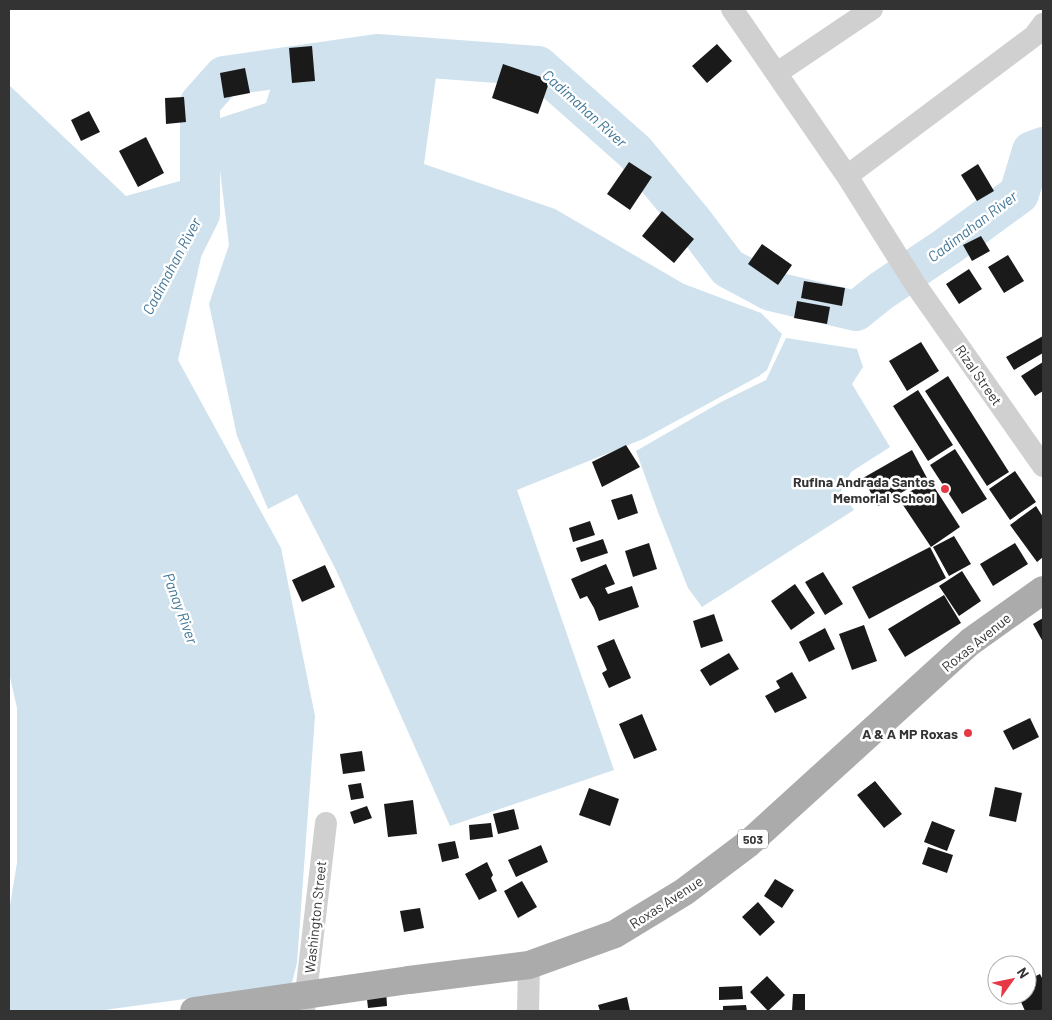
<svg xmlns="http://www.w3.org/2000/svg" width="1052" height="1020" font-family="Barlow,sans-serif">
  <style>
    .water { fill: #cfe2ee }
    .pier { fill: #fff }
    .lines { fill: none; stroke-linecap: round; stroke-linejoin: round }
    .river { stroke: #cfe2ee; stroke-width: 40 }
    .building { fill: #1a1a1a }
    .street { stroke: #d0d0d0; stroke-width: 22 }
    .primary { stroke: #ababab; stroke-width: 28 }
    .primary-bridge { stroke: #ababab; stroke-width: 28 }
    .poi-dot { fill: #e63946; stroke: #fff; stroke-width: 2 }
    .labels { text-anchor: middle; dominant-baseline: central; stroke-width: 5; stroke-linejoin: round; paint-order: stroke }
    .shield { fill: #fff; stroke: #707070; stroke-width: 1 }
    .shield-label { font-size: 12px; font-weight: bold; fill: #333 }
    .street-label { font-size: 14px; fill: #333; stroke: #fff }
    .poi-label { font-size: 14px; font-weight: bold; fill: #333; stroke: #fff; text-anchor: end }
    .water-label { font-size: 15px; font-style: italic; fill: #3f7597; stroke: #fff }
  </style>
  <rect width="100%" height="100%" fill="#fff"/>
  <path class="water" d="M386,54L439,55L424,164L555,209L684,284L761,313L782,334L767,370L759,376L643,439L517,490L614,770L450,826L336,570L297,494L268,509L237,436L209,304L229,245L214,120L266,103L274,78L291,66L317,61Z
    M9,85L126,196L187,179L213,204L178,360L281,548L315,716L297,963L285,1011H9V911L17,863V708L9,673Z
    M786,338L857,349L863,367L852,384L890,447L851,472L841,491L854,510L702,607L688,588L658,512L636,451L721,402L766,380Z"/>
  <path class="pier" d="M294,984L288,1011H97Z"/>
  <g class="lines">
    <path class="river" d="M185,244L200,214V103L224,76L377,54L538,66L635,152L694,223L728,268L771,291L856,311L881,291L948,246L1019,194L1032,151L1043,147"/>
  </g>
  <path class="building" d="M717,44L732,61L707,83L692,66Z
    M312,46L315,81L292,83L289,48Z
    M503,64L550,80L538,114L492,98Z
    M245,68L250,93L224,98L220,73Z
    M184,97L186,122L166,124L165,98Z
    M89,111L100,132L81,141L71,120Z
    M146,137L164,173L138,187L119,151Z
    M629,162L652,177L630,210L607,194Z
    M978,164L994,191L977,201L961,175Z
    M662,211L694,239L674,263L642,236Z
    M981,236L990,251L972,261L963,245Z
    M762,244L792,265L778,285L748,264Z
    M1008,255L1024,281L1004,293L988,267Z
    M969,269L982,289L959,304L946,284Z
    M804,281L845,288L842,306L801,298Z
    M797,301L830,307L827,324L794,318Z
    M1043,336V353L1014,370L1006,357Z
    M921,342L939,371L907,391L889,361Z
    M1043,362V391L1035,396L1021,376Z
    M948,376L1009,472L987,486L925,391Z
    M918,390L953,445L928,461L893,406Z
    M626,445L640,467L602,487L592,462Z
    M955,449L987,499L962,514L930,465Z
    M912,450L927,478L878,506L863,478Z
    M1015,471L1036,502L1010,520L989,489Z
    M929,479L960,527L931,547L899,499Z
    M632,494L638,513L618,520L611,500Z
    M1036,506L1043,517V557L1037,562L1010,525Z
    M590,521L595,535L573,542L569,528Z
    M954,536L971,564L949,576L933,547Z
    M603,539L608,553L581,562L576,548Z
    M649,543L657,569L633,577L625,551Z
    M1015,543L1028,564L993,586L980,564Z
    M930,547L946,578L869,619L852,587Z
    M606,564L615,584L605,588L608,594L632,586L639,607L599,621L594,608L587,596L580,599L571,579Z
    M325,565L335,587L302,602L292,580Z
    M962,571L981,601L959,616L939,586Z
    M823,572L843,604L825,615L805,582Z
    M795,584L815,613L791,630L771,601Z
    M944,595L961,623L905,657L888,629Z
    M714,614L723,641L701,648L693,621Z
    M1043,618V642L1033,624Z
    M864,625L877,661L852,670L839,634Z
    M825,628L835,649L809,662L799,642Z
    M614,639L631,678L609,688L602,673L607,670L597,646Z
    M729,653L739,669L710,686L700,670Z
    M792,672L807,698L775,713L765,696L780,688L776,681Z
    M642,714L657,750L634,759L619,724Z
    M1030,718L1039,737L1013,750L1003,731Z
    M362,751L365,771L343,774L340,754Z
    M875,781L902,814L884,828L857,795Z
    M361,783L364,798L351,800L348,785Z
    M995,787L1022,793L1016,822L989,816Z
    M589,788L619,799L610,826L579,815Z
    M413,800L417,834L388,837L384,804Z
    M367,806L372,818L354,824L350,812Z
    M514,809L519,829L498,834L493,814Z
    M932,821L955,830L947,851L924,842Z
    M491,823L493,837L470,840L469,825Z
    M455,841L459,858L442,862L438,844Z
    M541,845L548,862L516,877L508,860Z
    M928,847L953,855L947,873L922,864Z
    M487,862L493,875L491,878L497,891L479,900L465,874Z
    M775,879L794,890L782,908L764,896Z
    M522,881L537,907L518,918L504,891Z
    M758,902L775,922L760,936L742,917Z
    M420,908L424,928L404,932L400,911Z
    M1040,974L1043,980V1011H1025L1018,995H1027V980Z
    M767,976L785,995L768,1011L750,992Z
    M742,986L743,999L719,1000V987Z
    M386,989L387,1006L368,1008L366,990Z
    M793,994H805V1011H792Z
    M627,997L630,1011H600L598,1005Z
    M746,1005L747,1011H723V1006Z"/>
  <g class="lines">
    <path class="street" d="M732,9L847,176L915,284L1043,466
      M777,73L872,9
      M847,176L1034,36L1043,24
      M304,1011L326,823
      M528,1011L529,965"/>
    <path class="primary" d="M409,980L529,965L615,934L684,892L749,843L970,642L1043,590"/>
    <path class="primary-bridge" d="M194,1011L409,980"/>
  </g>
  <g class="poi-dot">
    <circle cx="945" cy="489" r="5"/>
    <circle cx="968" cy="733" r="5"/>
  </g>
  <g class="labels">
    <rect class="shield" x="738" y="829.5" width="30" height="19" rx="4"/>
    <g class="shield-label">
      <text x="753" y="839">503</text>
    </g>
    <g class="street-label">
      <text transform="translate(979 375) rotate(55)">Rizal Street</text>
      <text transform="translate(976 642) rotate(-39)">Roxas Avenue</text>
      <text transform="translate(666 902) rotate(-33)">Roxas Avenue</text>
      <text transform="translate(315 917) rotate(-84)">Washington Street</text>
    </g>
    <g class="poi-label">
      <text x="935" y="481">Rufina Andrada Santos<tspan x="935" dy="16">Memorial School</tspan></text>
      <text x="958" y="733">A &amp; A MP Roxas</text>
    </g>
    <g class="water-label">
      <text transform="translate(585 108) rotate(42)">Cadimahan River</text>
      <text transform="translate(972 226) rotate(-37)">Cadimahan River</text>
      <text transform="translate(171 266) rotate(-62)">Cadimahan River</text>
      <text transform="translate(181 608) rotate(70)">Panay River</text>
    </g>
  </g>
  <rect width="1052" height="1020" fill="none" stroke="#333333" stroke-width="20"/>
  <g transform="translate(1012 980) rotate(57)"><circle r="24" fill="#ffffff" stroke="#adadad"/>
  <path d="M0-4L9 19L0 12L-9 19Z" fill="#e63946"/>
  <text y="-8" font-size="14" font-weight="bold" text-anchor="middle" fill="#333333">N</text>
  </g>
</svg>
